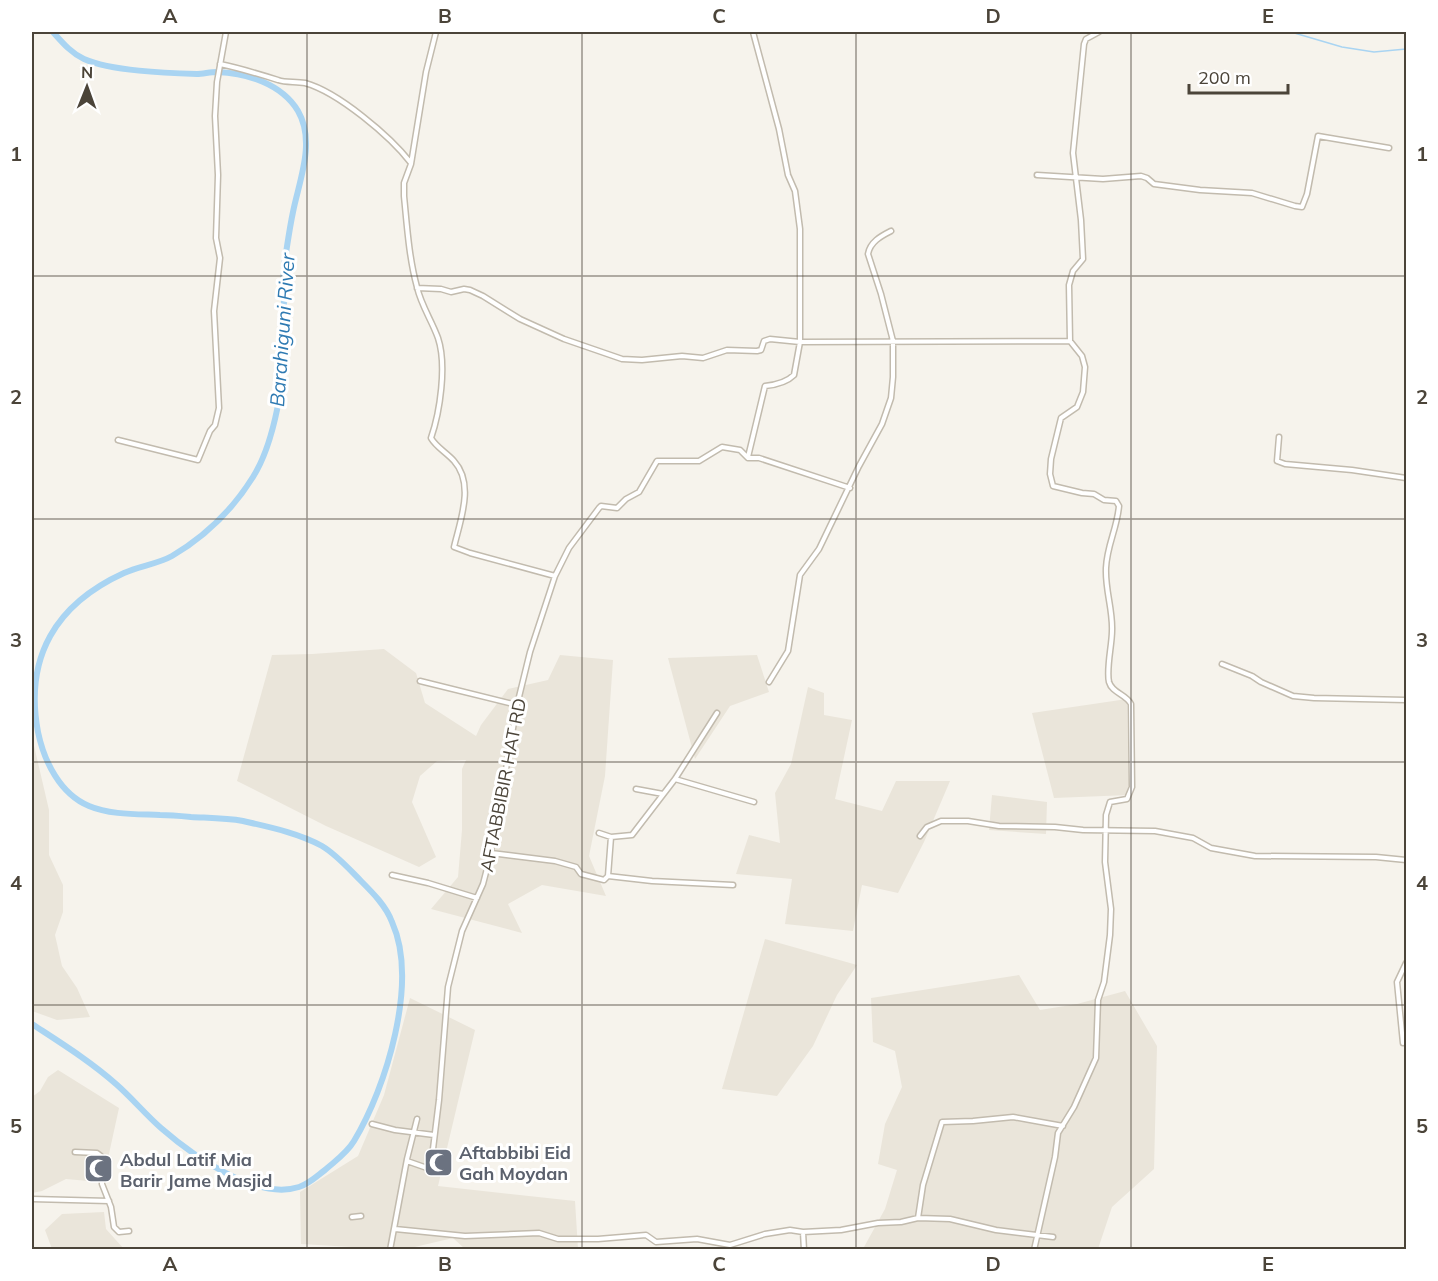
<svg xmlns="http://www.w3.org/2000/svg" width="1438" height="1281" font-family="Mulish,sans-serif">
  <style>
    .residential { fill: #eae5da }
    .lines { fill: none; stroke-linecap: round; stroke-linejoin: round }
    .stream { stroke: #a9d4f2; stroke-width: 1.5 }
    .river { stroke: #a9d4f2; stroke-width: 6 }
    .minor-casing { stroke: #c2bbae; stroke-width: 7 }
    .minor { stroke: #fff; stroke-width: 4 }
    .grid { fill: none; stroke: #4b4439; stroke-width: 1.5; stroke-opacity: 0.55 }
    .labels { text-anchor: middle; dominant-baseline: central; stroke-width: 6; stroke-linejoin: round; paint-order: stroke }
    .street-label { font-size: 18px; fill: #4b4439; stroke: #fff }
    .worship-label { font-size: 18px; font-weight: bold; fill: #5b616d; stroke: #fff; text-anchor: start }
    .water-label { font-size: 20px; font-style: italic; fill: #2e7ab2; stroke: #fff }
    .neatline { fill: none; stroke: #4b4439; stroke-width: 2 }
    .grid-label { font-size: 20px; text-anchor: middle; font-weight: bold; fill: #4b4439 }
  </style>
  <rect width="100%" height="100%" fill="#f6f3ec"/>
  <path class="residential" d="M384,649L416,673L425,703L476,736L481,725L508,689L548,680L560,655L613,660L605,776L589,856L606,896L542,885L508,904L522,933L431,909L458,877L462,830V769L466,760L437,761L420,776L412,802L436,857L419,867L326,826L237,781L272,655L312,654Z
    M757,655L769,692L730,706L695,759L668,658Z
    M808,687L824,693V715L852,720L835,799L882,811L896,781H950L924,842L898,893L862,885L853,931L785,924L792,879L736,874L749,835L780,843L775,793L791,764Z
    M1127,699L1129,795L1054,798L1032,713Z
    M32,737L49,810V855L63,885V912L55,935L62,966L77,988L90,1017L57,1020L32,1011Z
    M992,795L1047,802L1046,834L989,830Z
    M765,939L857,965L837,995L813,1046L777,1096L722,1089Z
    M1019,975L1040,1010L1077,1004L1125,991L1157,1046L1154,1169L1112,1207L1098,1249L865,1250L864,1247L885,1209L897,1170L878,1164L885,1124L902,1087L895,1051L873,1042L871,998Z
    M410,998L475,1030L438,1186L575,1201L578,1249H465L453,1238L402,1250L301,1244L300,1192L358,1156L384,1095Z
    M58,1070L119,1108L107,1163L104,1177L88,1181L66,1179L42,1191L32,1193V1097L40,1091L48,1077Z
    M104,1212L106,1229L124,1249H52L45,1230L62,1214Z"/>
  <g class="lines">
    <path class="stream" d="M1291,32L1342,47L1374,52L1406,49"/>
    <path class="river" d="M32,1024C61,1043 90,1061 116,1084C132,1098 145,1114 161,1128C192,1155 256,1201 299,1187C309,1184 317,1176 325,1170C335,1161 347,1153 354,1141C386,1088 419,982 392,922C386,906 373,893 361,881C349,869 337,855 322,846C299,833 269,827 243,821C226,818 209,818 191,817C181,816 171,815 160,815C138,814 110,815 89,806C60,794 44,761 38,732C24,657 56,604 124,573C139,566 158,564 172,556C206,536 233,509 253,477C275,442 285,377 285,336C285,309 281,281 286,253C288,240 290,226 293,212C299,181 316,142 298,111C282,84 247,73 217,72C210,72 203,74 197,74C166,73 111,71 84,59C71,53 62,42 53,32"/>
    <defs>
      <path id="minor" d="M436,32L426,72L411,164L404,183V196C407,226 409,258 417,287C421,305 432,321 438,338C447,365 440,412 431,438C436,447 447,453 454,461C475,484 460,521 454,547L470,553L555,576
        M220,64C239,68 259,74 278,80C286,83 296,81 305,83C338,92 390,136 411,163
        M1037,175L1103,179L1141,176L1147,178L1154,184L1200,190L1252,193L1295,206L1302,207L1307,194L1318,136L1389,148
        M417,288L441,289L451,292L464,289L470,290L483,296L520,319L564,339L622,359L642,360L682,356L703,358L727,350L757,351L761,350L764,341L770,339L800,342L1070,341
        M1279,437L1277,461L1285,464L1352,470L1406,478
        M118,440L198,460L210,431L215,425L219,408L214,311L220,258L216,238L218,175L215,116L217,82L226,32
        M748,457L765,386C775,385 787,382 794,375L800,342V229L795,191L788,175L779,129L753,32
        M1222,664L1252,676L1261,682L1293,696L1314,698L1406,700
        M420,681L517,705
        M769,682L788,651L800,575L819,549L859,466L882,424L891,398L893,377V341L881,294L868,254C870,242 881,236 891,231
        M675,779L754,802
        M636,789L663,794
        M599,833L611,837L632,835L675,779L717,713
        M920,836L927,827L941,821H968L999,826L1055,827L1083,830L1155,831L1193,838L1211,848L1255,856L1376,857L1406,860
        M611,837L608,876L652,881L733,885
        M491,853L555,861L576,867L581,874L604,880L608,876
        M392,875L428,883L477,898
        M1403,1043L1397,982L1406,963
        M372,1124L395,1130L434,1135
        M75,1152L97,1153L101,1156L102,1184L111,1207L114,1227L119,1232L129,1231
        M407,1161L427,1168L433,1149L439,1100L448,987L462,931L483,884L491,853L493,825L503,787L517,705L530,652L555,576L569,548L599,508L601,506L617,508L626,499L639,492L657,461H699L722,447L740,450L748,458H759L850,488
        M32,1199L109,1201
        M352,1217L361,1216
        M918,1218L923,1185L942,1122L973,1121L1013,1117L1063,1126
        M395,1229L465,1236L539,1233L558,1239H598L646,1235L656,1242L697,1239L730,1245L765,1234L790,1230L803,1232L841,1230L878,1223L901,1222L918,1218L950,1219L996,1230L1053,1237
        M803,1232L804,1250
        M390,1250L407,1159L417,1119
        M1034,1250L1055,1157L1058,1133L1074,1107L1096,1058L1098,1000L1104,982L1110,935L1111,909L1105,862L1106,815L1110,802L1127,799L1132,787L1131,704C1126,694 1112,693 1109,682C1106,669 1112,645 1112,631C1113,610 1105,590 1106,568C1107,545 1117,529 1119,506L1116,501L1104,500L1094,494L1082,493L1053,486L1050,474L1051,459L1061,418L1077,407L1083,392L1085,367L1082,356L1070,341L1069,285L1073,271L1083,259L1081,220L1073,153L1084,44L1086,39L1099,32"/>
    </defs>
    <use href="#minor" class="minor-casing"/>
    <use href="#minor" class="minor"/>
  </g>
  <path class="grid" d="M307,32V1250M582,32V1250M856,32V1250M1131,32V1250M32,276H1406M32,519H1406M32,762H1406M32,1005H1406"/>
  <defs>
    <symbol id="mosque-square" viewBox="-11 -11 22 22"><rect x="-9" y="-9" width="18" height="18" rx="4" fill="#6b7280" stroke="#fff"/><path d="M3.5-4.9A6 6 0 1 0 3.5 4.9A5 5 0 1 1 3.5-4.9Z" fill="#fff"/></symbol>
  </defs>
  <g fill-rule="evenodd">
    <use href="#mosque-square" x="422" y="1146" width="33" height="33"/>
    <use href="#mosque-square" x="82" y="1152" width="33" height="33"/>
  </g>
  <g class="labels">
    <g class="street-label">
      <text transform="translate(503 785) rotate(-79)">AFTABBIBIR HAT RD</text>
    </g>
    <g class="worship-label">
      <text x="459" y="1152">Aftabbibi Eid<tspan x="459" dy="21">Gah Moydan</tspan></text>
      <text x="120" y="1159">Abdul Latif Mia<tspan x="120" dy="21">Barir Jame Masjid</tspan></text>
    </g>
    <g class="water-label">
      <text transform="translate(282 330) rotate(-86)">Barahiguni River</text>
    </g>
  </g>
  <rect width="1438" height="1281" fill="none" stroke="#ffffff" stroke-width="66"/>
  <g transform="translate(87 87) rotate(1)" stroke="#ffffff" stroke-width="4.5" paint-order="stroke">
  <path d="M0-4.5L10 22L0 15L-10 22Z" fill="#4b4439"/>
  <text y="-9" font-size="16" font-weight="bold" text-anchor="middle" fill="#4b4439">N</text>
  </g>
  <path d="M1189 84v9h99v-9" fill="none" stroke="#4b4439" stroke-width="3"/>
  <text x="1198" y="84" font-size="18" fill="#4b4439" stroke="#ffffff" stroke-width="4.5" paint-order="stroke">200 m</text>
  <rect x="33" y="33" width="1372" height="1215" class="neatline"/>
  <g class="grid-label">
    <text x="170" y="23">A</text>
    <text x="445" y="23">B</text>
    <text x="719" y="23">C</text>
    <text x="993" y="23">D</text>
    <text x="1268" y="23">E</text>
    <text x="16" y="161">1</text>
    <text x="1422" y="161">1</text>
    <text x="16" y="404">2</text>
    <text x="1422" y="404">2</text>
    <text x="16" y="647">3</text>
    <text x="1422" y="647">3</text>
    <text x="16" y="890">4</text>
    <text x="1422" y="890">4</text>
    <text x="16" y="1133">5</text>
    <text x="1422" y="1133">5</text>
    <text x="170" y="1271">A</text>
    <text x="445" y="1271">B</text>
    <text x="719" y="1271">C</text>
    <text x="993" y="1271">D</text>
    <text x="1268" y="1271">E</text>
  </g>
</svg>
